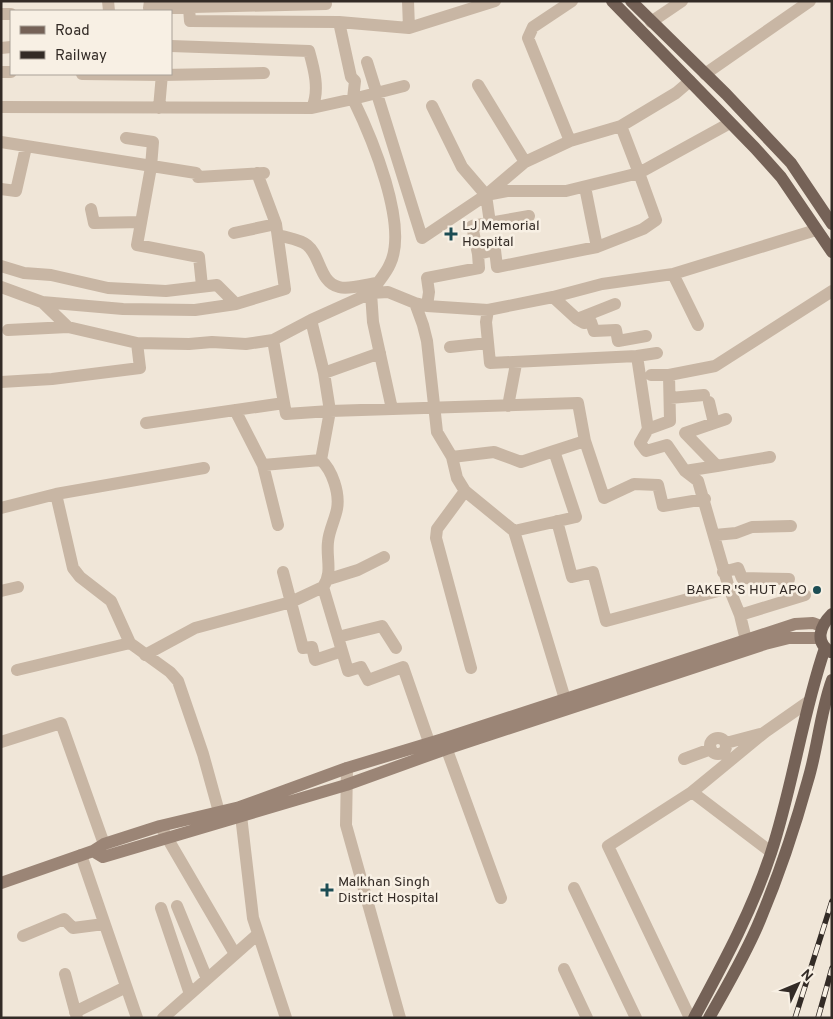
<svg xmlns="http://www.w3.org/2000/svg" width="833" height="1019" font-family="Overpass,sans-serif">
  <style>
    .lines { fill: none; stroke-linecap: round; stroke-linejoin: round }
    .street { stroke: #c8b6a4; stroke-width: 12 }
    .secondary { stroke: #9b8576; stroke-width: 12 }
    .primary { stroke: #756257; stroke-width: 12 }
    .rail-casing { stroke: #332b26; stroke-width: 5.5 }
    .rail { stroke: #f8f0e4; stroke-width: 4; stroke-dasharray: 11; stroke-linecap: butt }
    .poi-dot { fill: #1c4d54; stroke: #f8f0e4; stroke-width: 2 }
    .labels { text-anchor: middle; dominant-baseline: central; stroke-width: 5; stroke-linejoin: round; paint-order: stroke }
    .poi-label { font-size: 14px; fill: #332b26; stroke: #f8f0e4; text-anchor: start }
  </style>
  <rect width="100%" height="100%" fill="#f0e6d8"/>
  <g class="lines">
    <path class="street" d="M108,1L109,11
      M150,1L149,8L326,4
      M408,1L409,28
      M189,8L190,21L339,22L409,28L495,1
      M1,14H11
      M339,22L351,77L355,81L353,99L404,86
      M651,22L682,1
      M171,46L309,51C314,69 320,90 312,108
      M1,48L11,47
      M367,62L422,238L486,195L525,162L570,141L621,126L676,93L690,81
      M1,72H11
      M82,74L162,75L264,73
      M705,74L810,1
      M478,85L525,162
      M432,106L462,167L486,195
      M1,107L312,108L353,99C371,136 409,225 390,264C386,274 376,284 371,293L373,322L392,409
      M159,108L162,74
      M126,138L153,142L151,167L137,245L199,257L202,286
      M570,141L528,38L533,27L572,1
      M1,142L196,173L198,177L264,173
      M257,173L276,224
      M585,187L597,247
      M1,189L16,191L26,147
      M91,209L94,223L141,222
      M490,223L486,195L507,191H566L639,173L621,126
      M278,235C287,238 299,239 307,245C321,256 319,282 339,287C350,290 366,284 377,283
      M478,254L472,226L529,216
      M1,266L24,273L51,275L108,288L166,291L217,285L236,304
      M673,274L698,325
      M1,287L42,302L123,309L195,310L236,304L285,289L276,224L234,233
      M553,297L577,319L615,304
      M42,302L68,327L137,343L189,344L212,342L246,344L273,340L311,320
      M415,303L423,325L427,341L437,432L452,457L494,452L521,462L554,451
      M427,306L429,292L427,278L479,268L478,254L495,250L497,267L597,247L643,229L656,220L639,173L730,123
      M488,310L486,322L490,363L637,356L648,429L640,443L646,451L667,445L685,471L698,481L729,588L606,621L593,572L572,577L557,521
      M577,319L584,323L591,322L594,331L616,330L618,341L646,336
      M8,330L68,327
      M273,340L284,403
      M450,347L488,343
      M637,356L657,353
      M324,373L380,353
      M669,375L715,366L832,291
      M1,382L52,379L140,368L137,343
      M670,398L704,395
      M709,402L714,423
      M508,406L516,364
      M235,410L263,465L321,460C332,470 340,493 337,509C335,520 329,530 328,542C326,558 333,573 323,587L348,671L361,667L368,680L403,667L429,742
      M146,423L284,403L286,414L330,411L324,373L311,320L371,293L388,292L415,303L427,306L488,310L553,297L602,284L673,274L816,230
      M648,429L670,421L669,375H651
      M585,441L604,498L634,484L658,485L663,506L705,499
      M452,457L457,478L465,491L514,531
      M321,460L330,411L578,403L585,441L554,451L576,517L514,531L565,699
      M263,465L278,525
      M717,466L770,457
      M685,471L717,466L685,433L726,419
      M465,491L437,529L436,538L471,668
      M56,494L73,568L80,577L111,601L130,643L170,672L178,681L203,754L219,812
      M1,508L56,494L204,468
      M715,535L736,533L752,527L791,526
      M283,572L303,648L312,647L315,660L342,651
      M723,572L738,568L742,578L789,579
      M329,579L358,570L384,557
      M729,588L740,615L805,595
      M1,591L18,587
      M740,615L746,640
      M338,637L382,626L396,648
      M145,655L195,628L291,602L323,587
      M17,670L130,643
      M710 746a8 8 0 1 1 16 0a8 8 0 1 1-16 0Z
      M443,739L501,898
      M1,742L61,723L104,844
      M726,743L760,734
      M684,759L711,749
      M347,768L346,825L400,1018
      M240,807L253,918L286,1018
      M162,829L235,954
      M771,852L692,792L765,732L808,702
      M81,855L137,1018
      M574,888L636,1018
      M177,906L207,979
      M161,908L190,994
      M23,936L64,919L73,928L104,924
      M564,969L587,1018
      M65,974L77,1018
      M75,1012L126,987
      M163,1018L258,934
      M690,1018L608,846L692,792"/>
    <path class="secondary" d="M93,851L103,857L346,785L446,749L765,644L789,638H820
      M1,883L93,851L104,844L160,826L240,807L347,768L443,739L795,624L813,623L821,626"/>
    <path class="primary" d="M612,1L755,148L781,177L832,252
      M631,1L726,94L791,163L832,224
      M831,652C814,642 820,626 832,614
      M694,1018C723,964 752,911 771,853C793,786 802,715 825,648
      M709,1018C727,986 746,954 760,920C779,875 795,827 808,780C818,747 820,713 832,680"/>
    <defs>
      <path id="rail" d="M795,1018L832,901
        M818,1018L832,968"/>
    </defs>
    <use href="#rail" class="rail-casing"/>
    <use href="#rail" class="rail"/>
  </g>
  <g class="poi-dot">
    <path d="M448.5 226.5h5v5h5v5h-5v5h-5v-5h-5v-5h5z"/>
    <circle cx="817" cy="590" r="5"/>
    <path d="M324.5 882.5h5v5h5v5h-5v5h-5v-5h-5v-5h5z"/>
  </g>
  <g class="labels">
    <g class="poi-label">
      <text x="462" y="226">LJ Memorial<tspan x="462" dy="16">Hospital</tspan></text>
      <text x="807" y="590" text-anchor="end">BAKER 'S HUT APO</text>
      <text x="338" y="882">Malkhan Singh<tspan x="338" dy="16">District Hospital</tspan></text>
    </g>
  </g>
  <rect width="833" height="1019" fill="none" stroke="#332b26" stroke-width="5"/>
  <rect x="10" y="10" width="162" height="65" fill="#f8f0e4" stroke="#a9a198"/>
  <rect x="20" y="26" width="25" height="8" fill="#756257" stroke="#a9a198"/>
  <text x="55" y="35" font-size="15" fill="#332b26">Road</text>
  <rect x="20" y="51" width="25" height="8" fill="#332b26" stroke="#a9a198"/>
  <text x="55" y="60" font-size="15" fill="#332b26">Railway</text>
  <g transform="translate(798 984) rotate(46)" stroke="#f8f0e4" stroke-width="4" paint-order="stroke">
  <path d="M0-4L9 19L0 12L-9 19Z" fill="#332b26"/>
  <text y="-8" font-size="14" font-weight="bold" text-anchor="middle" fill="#332b26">N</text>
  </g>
</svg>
